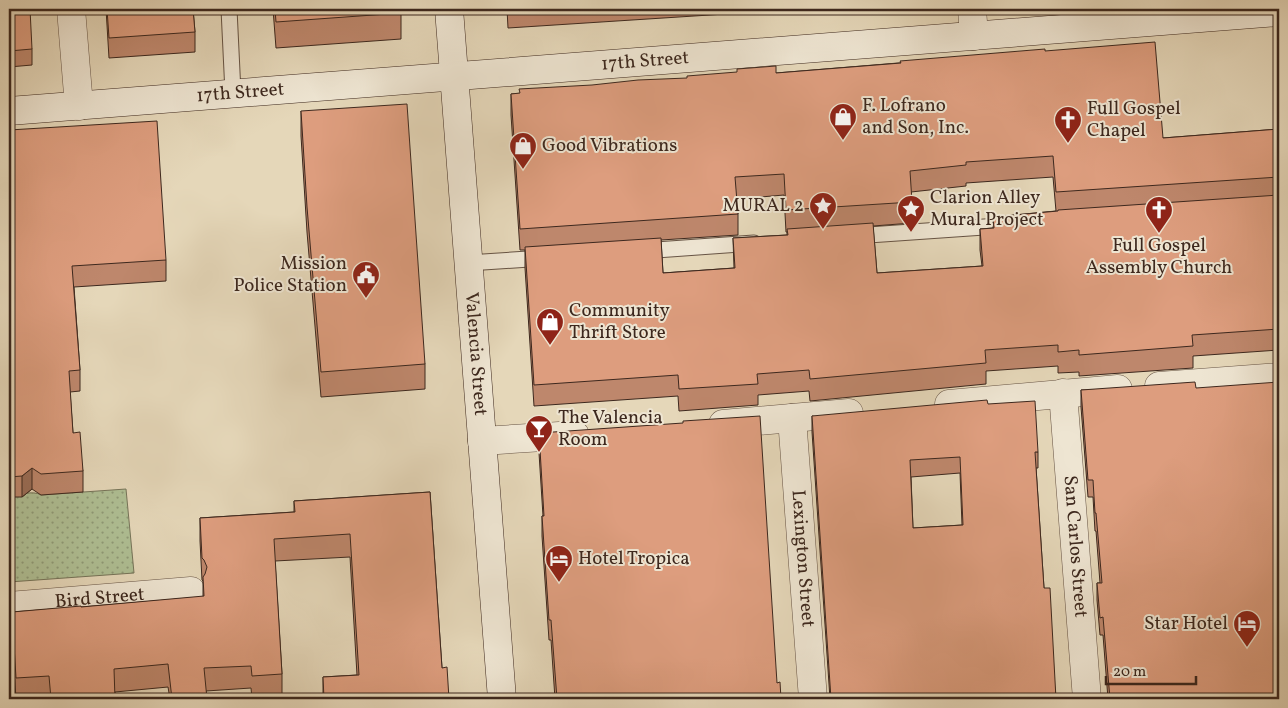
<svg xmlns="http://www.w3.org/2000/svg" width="1288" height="708" font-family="Vollkorn,serif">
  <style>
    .park { fill: url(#park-dots); stroke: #767459 }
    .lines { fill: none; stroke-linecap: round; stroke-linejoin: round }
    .lane-casing { stroke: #675445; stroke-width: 17 }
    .street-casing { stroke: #675445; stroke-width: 29 }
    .secondary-casing { stroke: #3d281e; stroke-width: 29 }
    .lane { stroke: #eee5d2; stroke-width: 15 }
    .street { stroke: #eee5d2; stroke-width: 28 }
    .secondary { stroke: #eee5d2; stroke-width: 28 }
    .wall { fill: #be876c; stroke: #3d281e; fill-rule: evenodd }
    .shaded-wall { fill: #9b6e58; stroke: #3d281e }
    .building { fill: #dd9d7e; stroke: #3d281e; fill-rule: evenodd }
    .labels { text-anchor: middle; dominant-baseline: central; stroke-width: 4; stroke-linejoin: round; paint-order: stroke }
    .street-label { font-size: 19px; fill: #3d281e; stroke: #eee5d2 }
    .poi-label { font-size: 19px; fill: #3d281e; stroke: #eee5d2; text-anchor: start }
  </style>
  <defs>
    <pattern id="park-dots" width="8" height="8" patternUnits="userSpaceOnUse" patternTransform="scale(1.25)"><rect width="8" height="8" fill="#afbf94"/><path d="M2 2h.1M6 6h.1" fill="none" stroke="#909b78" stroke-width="1.8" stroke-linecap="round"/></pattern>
  </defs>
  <rect width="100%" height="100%" fill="#e5d7b9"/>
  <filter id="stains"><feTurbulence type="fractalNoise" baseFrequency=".004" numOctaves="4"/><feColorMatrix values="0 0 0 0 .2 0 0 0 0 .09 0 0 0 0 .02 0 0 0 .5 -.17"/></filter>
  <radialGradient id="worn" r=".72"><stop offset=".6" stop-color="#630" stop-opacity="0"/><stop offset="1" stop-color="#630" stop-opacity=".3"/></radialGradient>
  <path class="park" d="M126,489L134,573L9,582V497C18,495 33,490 41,495Z"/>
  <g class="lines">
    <defs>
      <path id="lane" d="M229,9L233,93
        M854,236L1013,225
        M642,251L754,243
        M468,263L544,258"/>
      <g id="street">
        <path d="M71,9L79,106"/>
        <path d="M972,9L974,36"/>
        <path d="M1159,386L1279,377"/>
        <path id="s1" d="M1063,393L1087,699"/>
        <path d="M949,404L1118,389"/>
        <path id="s2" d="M792,418L813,699"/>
        <path d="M723,424L849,413"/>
        <path d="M482,441L575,435"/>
        <path id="s3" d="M9,606L191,591"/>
      </g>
      <g id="secondary">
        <path id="s4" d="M449,9L502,699"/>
        <path id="s5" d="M9,111L1279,12"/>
      </g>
    </defs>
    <use href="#lane" class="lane-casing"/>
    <use href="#street" class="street-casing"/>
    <use href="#secondary" class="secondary-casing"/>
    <use href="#lane" class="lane"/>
    <use href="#street" class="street"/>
    <use href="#secondary" class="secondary"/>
  </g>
  <path class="wall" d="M9,9L32,49V65L9,67Z
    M106,9H193L195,32V52L109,58Z
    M273,9H401V39L276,48Z
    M507,9H803L508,28Z
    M1045,51L1163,138L1279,129V350L1193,356V368L1079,376V372L1058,373V366L986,371V384L810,401L809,391L758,395V405L679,411L678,396L534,406L525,268V250H520L511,115V94L776,73ZM1053,177L1056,211L993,217V228L980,229V250L982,266L877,273L873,226L912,223L911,192L966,186V183ZM784,195L786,232H787V235L733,238L734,268L663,273L661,240L738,235V214L737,199Z
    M301,111L425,364V389L321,397L307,232L301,136Z
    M9,130L166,260V281L74,287L80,370V391L70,392L73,433L83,471V492L41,495L32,489L22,497H9Z
    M1196,388L1279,699H1108L1103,635H1100L1097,600V583H1100L1096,531H1095L1093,497H1088L1081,407V390Z
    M812,416L1038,452V468H1036L1044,588L1056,699H830L812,432ZM960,473L962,525L913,528L911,477Z
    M539,433L777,683L781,699H555L551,640H549L542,536V516H543L539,453Z
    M430,492L442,668L449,699H323V677L357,675L350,557L275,561L282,674V697L252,699L251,688L206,691L207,699H170L168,687L115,692L116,699H16L12,635V612L81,607L203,597V581L202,580L200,541V518L294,512V501Z"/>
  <path class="shaded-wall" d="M32,468V489L22,497V476Z"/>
  <path class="building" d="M9,9H30L32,49L9,51Z
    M107,9H193L195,32L109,38Z
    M275,9H401V13L276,22Z
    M1155,42L1163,138L1279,129V177L1056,192L1053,156L966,162V165L910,171L912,202L786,210L784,174L735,177L738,214L520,229L511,94L520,93L519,89L592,85L638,80L687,78V76L737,72V69L776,66V73L901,63L900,61L1045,49V51Z
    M407,104L425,364L321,372L307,207L301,111Z
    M157,121L166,260L72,266L80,370L69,371L73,433L80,432L83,471L41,474L32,468L22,476L9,477V130Z
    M1279,195V329L1192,335L1193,346L1079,355V350L1058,352V345L985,350L986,363L810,379L809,370L757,374L758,384L679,389L678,375L534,385L525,247L661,238L663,273L735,268L733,238L788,235L787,229L873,223L877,273L983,266L980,229L994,228L993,217L1058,211V210Z
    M1195,382L1196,388L1279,382V699H1110L1103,617L1100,618L1097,583H1102L1096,513H1095L1093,480H1088L1081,390Z
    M987,400L988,404L1035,401L1038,452H1035L1044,588H1050L1056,699H831L812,416ZM960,457L963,525L913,528L910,460Z
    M760,416L777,683L780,682L781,699H557L551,620H549L542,516H544L539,433L683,423V421Z
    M430,492L442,668L447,667L449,699H324L323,677L359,675L350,534L274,539L282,674L252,676L251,666L204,668L207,699H172L168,664L114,669L115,699H51L49,676L16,678L12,612L81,606V607L204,596L203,577L205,574L207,567L204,560L202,558L200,518L295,512L294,501Z"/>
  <defs>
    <symbol id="shop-pin" viewBox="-11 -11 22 30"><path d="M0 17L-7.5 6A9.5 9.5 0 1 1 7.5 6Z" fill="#8f2418" stroke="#eee5d2"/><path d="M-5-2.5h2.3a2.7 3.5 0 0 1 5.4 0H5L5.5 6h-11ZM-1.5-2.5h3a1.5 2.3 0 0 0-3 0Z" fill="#fff"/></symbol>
    <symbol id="church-pin" viewBox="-11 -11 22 30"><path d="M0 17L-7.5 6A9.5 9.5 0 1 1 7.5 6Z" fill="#8f2418" stroke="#eee5d2"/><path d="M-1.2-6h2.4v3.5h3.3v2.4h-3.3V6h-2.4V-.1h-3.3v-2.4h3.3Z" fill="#fff"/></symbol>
    <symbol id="sight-pin" viewBox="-11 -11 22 30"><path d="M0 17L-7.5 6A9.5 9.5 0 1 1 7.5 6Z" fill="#8f2418" stroke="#eee5d2"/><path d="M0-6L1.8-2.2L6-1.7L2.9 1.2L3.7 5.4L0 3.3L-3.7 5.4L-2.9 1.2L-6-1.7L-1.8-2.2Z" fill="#fff"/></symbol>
    <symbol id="civic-pin" viewBox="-11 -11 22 30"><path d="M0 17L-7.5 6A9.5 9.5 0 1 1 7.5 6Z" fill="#8f2418" stroke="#eee5d2"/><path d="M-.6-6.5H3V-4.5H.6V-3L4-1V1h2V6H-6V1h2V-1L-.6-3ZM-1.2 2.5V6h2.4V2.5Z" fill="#fff"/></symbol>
    <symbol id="bar-pin" viewBox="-11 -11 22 30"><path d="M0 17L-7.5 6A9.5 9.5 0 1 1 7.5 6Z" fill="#8f2418" stroke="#eee5d2"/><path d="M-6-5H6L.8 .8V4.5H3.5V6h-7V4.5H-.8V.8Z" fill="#fff"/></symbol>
    <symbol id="hotel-pin" viewBox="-11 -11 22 30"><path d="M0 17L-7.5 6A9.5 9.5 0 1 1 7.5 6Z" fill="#8f2418" stroke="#eee5d2"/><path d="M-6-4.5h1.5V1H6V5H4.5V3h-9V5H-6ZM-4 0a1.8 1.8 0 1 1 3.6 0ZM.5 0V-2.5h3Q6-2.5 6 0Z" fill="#fff"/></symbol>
  </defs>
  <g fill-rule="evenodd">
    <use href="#shop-pin" x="827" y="101" width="32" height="43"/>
    <use href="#church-pin" x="1052" y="104" width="32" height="43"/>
    <use href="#shop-pin" x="507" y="130" width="32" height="43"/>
    <use href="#sight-pin" x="807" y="190" width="32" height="43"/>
    <use href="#sight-pin" x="895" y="193" width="32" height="43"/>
    <use href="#church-pin" x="1143" y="194" width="32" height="43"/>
    <use href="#civic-pin" x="350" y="259" width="32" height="43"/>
    <use href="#shop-pin" x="534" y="306" width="32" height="43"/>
    <use href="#bar-pin" x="523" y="413" width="32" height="43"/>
    <use href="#hotel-pin" x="543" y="543" width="32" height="43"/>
    <use href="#hotel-pin" x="1231" y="608" width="32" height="43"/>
  </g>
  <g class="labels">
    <g class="street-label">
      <text stroke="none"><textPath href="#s5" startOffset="638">17th Street</textPath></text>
      <text stroke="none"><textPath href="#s5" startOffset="232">17th Street</textPath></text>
      <text stroke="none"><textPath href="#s4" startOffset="346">Valencia Street</textPath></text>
      <text stroke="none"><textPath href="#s1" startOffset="154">San Carlos Street</textPath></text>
      <text stroke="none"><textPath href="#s2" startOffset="141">Lexington Street</textPath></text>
      <text stroke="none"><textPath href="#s3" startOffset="91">Bird Street</textPath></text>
    </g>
    <g class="poi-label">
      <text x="862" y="106">F. Lofrano<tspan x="862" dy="22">and Son, Inc.</tspan></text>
      <text x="1087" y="109">Full Gospel<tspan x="1087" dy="22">Chapel</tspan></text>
      <text x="542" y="146">Good Vibrations</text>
      <text x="930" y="198">Clarion Alley<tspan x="930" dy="22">Mural Project</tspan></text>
      <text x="804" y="206" text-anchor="end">MURAL 2</text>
      <text x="1159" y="246" text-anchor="middle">Full Gospel<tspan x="1159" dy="22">Assembly Church</tspan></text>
      <text x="347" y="264" text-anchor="end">Mission<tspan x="347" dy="22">Police Station</tspan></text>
      <text x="569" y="311">Community<tspan x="569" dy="22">Thrift Store</tspan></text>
      <text x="558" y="418">The Valencia<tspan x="558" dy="22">Room</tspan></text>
      <text x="578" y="559">Hotel Tropica</text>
      <text x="1228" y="624" text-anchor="end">Star Hotel</text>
    </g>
  </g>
  <rect width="1288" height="708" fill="none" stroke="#e5d7b9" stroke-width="30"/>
  <rect x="10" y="10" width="1268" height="688" fill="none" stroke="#3d281e" stroke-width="2.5"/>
  <rect x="15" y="15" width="1258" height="678" fill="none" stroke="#3d281e"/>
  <path d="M1106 676v8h90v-8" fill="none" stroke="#3d281e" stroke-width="2.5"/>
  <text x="1113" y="676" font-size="15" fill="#3d281e" stroke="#eee5d2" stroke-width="4" paint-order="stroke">20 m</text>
  <rect width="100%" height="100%" filter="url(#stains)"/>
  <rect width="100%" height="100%" fill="url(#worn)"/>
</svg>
